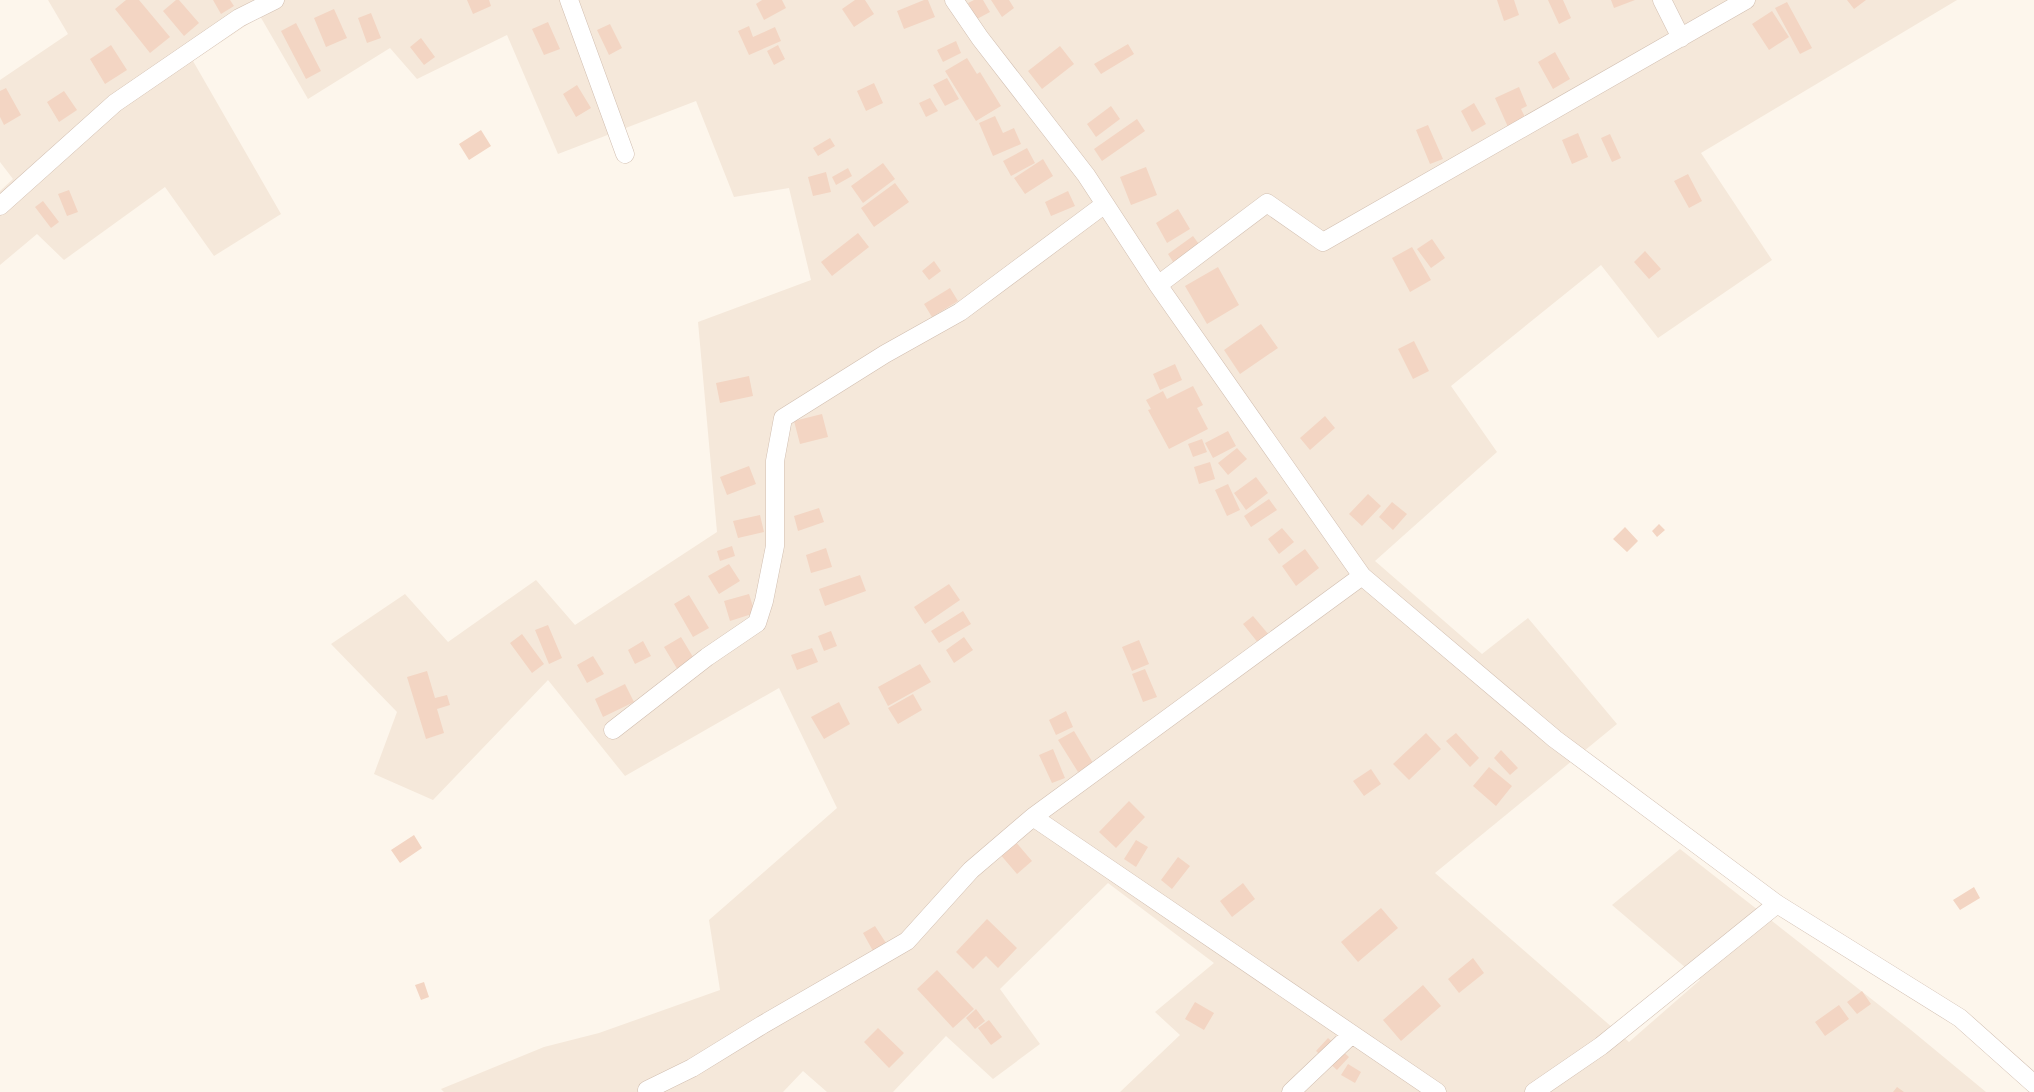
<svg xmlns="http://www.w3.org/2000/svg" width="2034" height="1092" font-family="Cabin,sans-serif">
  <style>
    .residential { fill: #f5e8da }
    .building { fill: #f3d5c3 }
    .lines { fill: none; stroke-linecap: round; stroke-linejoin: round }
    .street-casing { stroke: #d1beb0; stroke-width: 19 }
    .street { stroke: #fff; stroke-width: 18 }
  </style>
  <rect width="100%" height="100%" fill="#fdf6ec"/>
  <path class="residential" d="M48,0H1957L1701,153L1772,260L1658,338L1601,265L1451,386L1497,452L1375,561L1482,654L1528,618L1617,724L1435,873L1629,1042L1700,980L1612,905L1680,849L1911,1030L1986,1092H1120L1180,1035L1155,1012L1214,963L1108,883L1000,989L1040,1044L993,1079L946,1036L893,1092H827L803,1071L783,1092H444L441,1089L544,1047L599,1033L720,990L709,920L837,808L779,688L625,776L548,680L433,800L374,774L397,712L331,644L405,594L448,642L536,580L575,625L717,532L698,322L811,280L789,188L734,197L696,101L558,154L507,35L417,79L390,48L308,99L260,16L193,61L281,214L214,256L165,187L64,260L37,234L0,265V191L13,179L0,162V80L68,34Z"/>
  <path class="building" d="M126,0H139L170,37L150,53L115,9Z
    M176,0H179L199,23L184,36L163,11Z
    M213,0H230L234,6L221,14Z
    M467,0H489L491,6L473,14Z
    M762,0H782L786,8L764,20L756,4Z
    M855,0H865L874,14L854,27L842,9Z
    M924,0H928L935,17L904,29L897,11Z
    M974,0H983L990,12L977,19L968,3Z
    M991,0H1009L1014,8L1002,17Z
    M1497,0H1514L1519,15L1504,21Z
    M1548,0H1563L1571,18L1559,24Z
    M1611,0H1635L1614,8Z
    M1847,0H1866L1854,9Z
    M1787,2L1812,48L1800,54L1775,8Z
    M334,9L347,38L326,47L314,18Z
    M1772,11L1789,37L1769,50L1752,24Z
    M371,13L381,38L367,43L358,18Z
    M548,22L560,49L544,55L532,29Z
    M296,23L321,71L306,79L281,31Z
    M610,24L622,48L609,55L597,30Z
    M749,26L753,37L775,27L781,41L749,55L738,31Z
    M421,38L435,57L424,65L410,47Z
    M956,41L961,53L943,62L937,50Z
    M1128,44L1134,54L1101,74L1094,64Z
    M111,45L127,70L105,84L90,59Z
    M778,45L785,59L774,65L767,51Z
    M1060,46L1074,64L1042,89L1028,71Z
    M1555,52L1570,79L1553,89L1538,62Z
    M967,58L977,74L980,72L1001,106L976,121L945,71Z
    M947,78L959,99L945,106L933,85Z
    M874,83L883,103L866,111L857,91Z
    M577,85L591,108L576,117L563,94Z
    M1519,87L1527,106L1521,109L1526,119L1508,127L1495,98Z
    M6,88L21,115L4,125L0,117V91Z
    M64,91L77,110L59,122L47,102Z
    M930,98L938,111L926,117L919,103Z
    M1474,103L1486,124L1472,132L1461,111Z
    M1111,106L1120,119L1096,137L1087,124Z
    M995,116L1003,133L1014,128L1021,144L993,156L979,123Z
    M1137,119L1145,131L1102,161L1094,149Z
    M1428,125L1443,159L1430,164L1416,130Z
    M481,130L491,146L469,160L459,144Z
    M1578,133L1588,157L1572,164L1562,140Z
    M1610,134L1621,158L1612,162L1601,138Z
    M830,138L835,146L818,156L813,148Z
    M1027,148L1035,163L1011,176L1003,161Z
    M1043,159L1053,176L1025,194L1014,178Z
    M883,163L895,179L863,203L851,186Z
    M1146,167L1157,195L1131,205L1120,177Z
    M848,168L852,176L836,185L832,177Z
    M826,172L831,192L813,196L808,177Z
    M1688,174L1702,201L1689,208L1674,181Z
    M895,183L909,202L874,227L861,208Z
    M69,190L78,212L67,216L58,194Z
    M1068,191L1075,206L1051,216L1045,202Z
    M43,201L59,222L51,228L35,207Z
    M1178,209L1190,229L1167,243L1156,223Z
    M858,233L869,247L832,276L821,262Z
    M1193,236L1201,247L1175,265L1168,254Z
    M1432,239L1445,258L1431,268L1417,249Z
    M1412,247L1431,280L1410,292L1392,258Z
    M1645,251L1661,269L1649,279L1634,262Z
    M934,261L941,271L929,280L922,271Z
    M1218,267L1239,305L1207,324L1185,286Z
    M950,288L958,301L932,317L924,304Z
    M1261,324L1278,348L1240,374L1224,350Z
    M1414,341L1429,371L1413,379L1398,349Z
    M1175,364L1182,380L1160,390L1153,374Z
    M749,376L753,396L720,403L716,383Z
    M1193,386L1203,405L1197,408L1208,429L1169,449L1148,410L1151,409L1146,400L1163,391L1167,399Z
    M822,414L828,437L800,444L794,421Z
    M1325,416L1335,428L1310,450L1300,438Z
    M1228,431L1236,446L1213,458L1205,443Z
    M1202,439L1207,452L1193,457L1188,444Z
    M1237,448L1247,459L1228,475L1218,463Z
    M1210,462L1215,479L1199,484L1194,467Z
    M749,466L756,484L727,495L720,477Z
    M1256,477L1268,493L1246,510L1234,493Z
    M1228,484L1240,510L1227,516L1215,490Z
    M1368,494L1381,506L1362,526L1349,514Z
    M1269,499L1277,510L1251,527L1244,516Z
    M1392,502L1407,514L1393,530L1379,517Z
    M819,508L824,522L798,531L794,516Z
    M760,515L764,532L738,538L733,521Z
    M1659,524L1665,530L1657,537L1652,531Z
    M1625,527L1638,541L1627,552L1613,539Z
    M1282,528L1294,542L1279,554L1268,539Z
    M732,546L735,556L720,561L717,551Z
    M826,548L832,567L811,573L806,555Z
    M1305,549L1319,568L1296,586L1282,566Z
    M729,564L740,581L719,594L708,576Z
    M860,575L866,591L825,606L819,589Z
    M949,584L960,600L925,624L914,607Z
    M749,594L755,613L730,621L724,601Z
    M689,595L709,628L693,637L674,604Z
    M963,611L971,624L939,643L931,631Z
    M1253,616L1269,635L1259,644L1243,624Z
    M548,625L562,658L549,664L535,630Z
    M831,631L837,646L824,651L818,636Z
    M522,634L544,664L532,673L510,643Z
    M681,637L699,667L682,677L664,647Z
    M964,637L973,650L954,663L946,650Z
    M1139,640L1149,664L1132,671L1122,647Z
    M643,641L651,656L635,664L628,650Z
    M812,648L818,662L797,670L791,655Z
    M593,656L604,674L587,683L577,665Z
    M920,664L931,682L888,706L878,687Z
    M1145,669L1157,697L1143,702L1132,674Z
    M427,671L435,698L447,695L450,705L437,709L444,733L426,739L407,677Z
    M625,684L634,702L603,717L595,699Z
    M913,694L922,710L898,724L888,708Z
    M839,702L850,724L824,739L811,717Z
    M1066,711L1073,727L1056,735L1049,720Z
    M1074,731L1093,763L1078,772L1058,740Z
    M1426,733L1441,749L1409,780L1393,764Z
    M1456,733L1479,758L1470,767L1446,741Z
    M1053,749L1065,778L1052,783L1039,755Z
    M1501,750L1518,768L1510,775L1494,758Z
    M1489,767L1512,786L1496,806L1473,786Z
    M1371,769L1381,784L1364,796L1353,781Z
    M1129,801L1145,817L1116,848L1099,832Z
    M414,835L422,848L400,863L391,850Z
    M1014,840L1032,861L1017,874L999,853Z
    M1136,840L1148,847L1136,867L1124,859Z
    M1178,857L1190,866L1172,889L1161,880Z
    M1243,883L1255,899L1232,917L1220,901Z
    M1974,887L1980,898L1960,910L1953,900Z
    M1381,908L1398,928L1358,962L1341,942Z
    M987,919L1017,948L998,968L986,956L973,969L956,952Z
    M875,926L886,943L873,951L863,933Z
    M1473,958L1484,973L1459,993L1448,979Z
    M937,970L974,1009L953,1028L917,989Z
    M424,982L429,997L421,1000L415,985Z
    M1423,985L1441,1006L1401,1041L1383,1020Z
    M1862,991L1871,1004L1857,1014L1847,1002Z
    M1195,1002L1214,1013L1204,1030L1185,1019Z
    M1839,1005L1849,1019L1825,1036L1815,1022Z
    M976,1009L985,1021L975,1029L966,1018Z
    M989,1020L1002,1037L991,1045L978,1028Z
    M878,1028L904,1053L889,1068L864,1042Z
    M1328,1038L1349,1057L1337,1070L1316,1051Z
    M1348,1064L1361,1072L1355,1083L1341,1075Z
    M1897,1087L1904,1092H1893Z"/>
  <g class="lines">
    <defs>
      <path id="street" d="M569,0L625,154
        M954,0L980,38L1086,175L1158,285L1362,576L1555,739L1777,904L1960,1018L2034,1084
        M1662,0L1681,38
        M0,206L115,103L239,18L275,0
        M1158,285L1267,203L1323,242L1746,0
        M1362,576L1033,817L1437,1092
        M613,730L707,657L757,623L764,601L775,546V461L783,418L885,354L960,312L1105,204
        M647,1090L692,1068L762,1025L907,941L971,870L1033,817
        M1291,1092L1352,1034
        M1534,1092L1601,1046L1777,904"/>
    </defs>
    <use href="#street" class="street-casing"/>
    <use href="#street" class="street"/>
  </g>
</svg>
